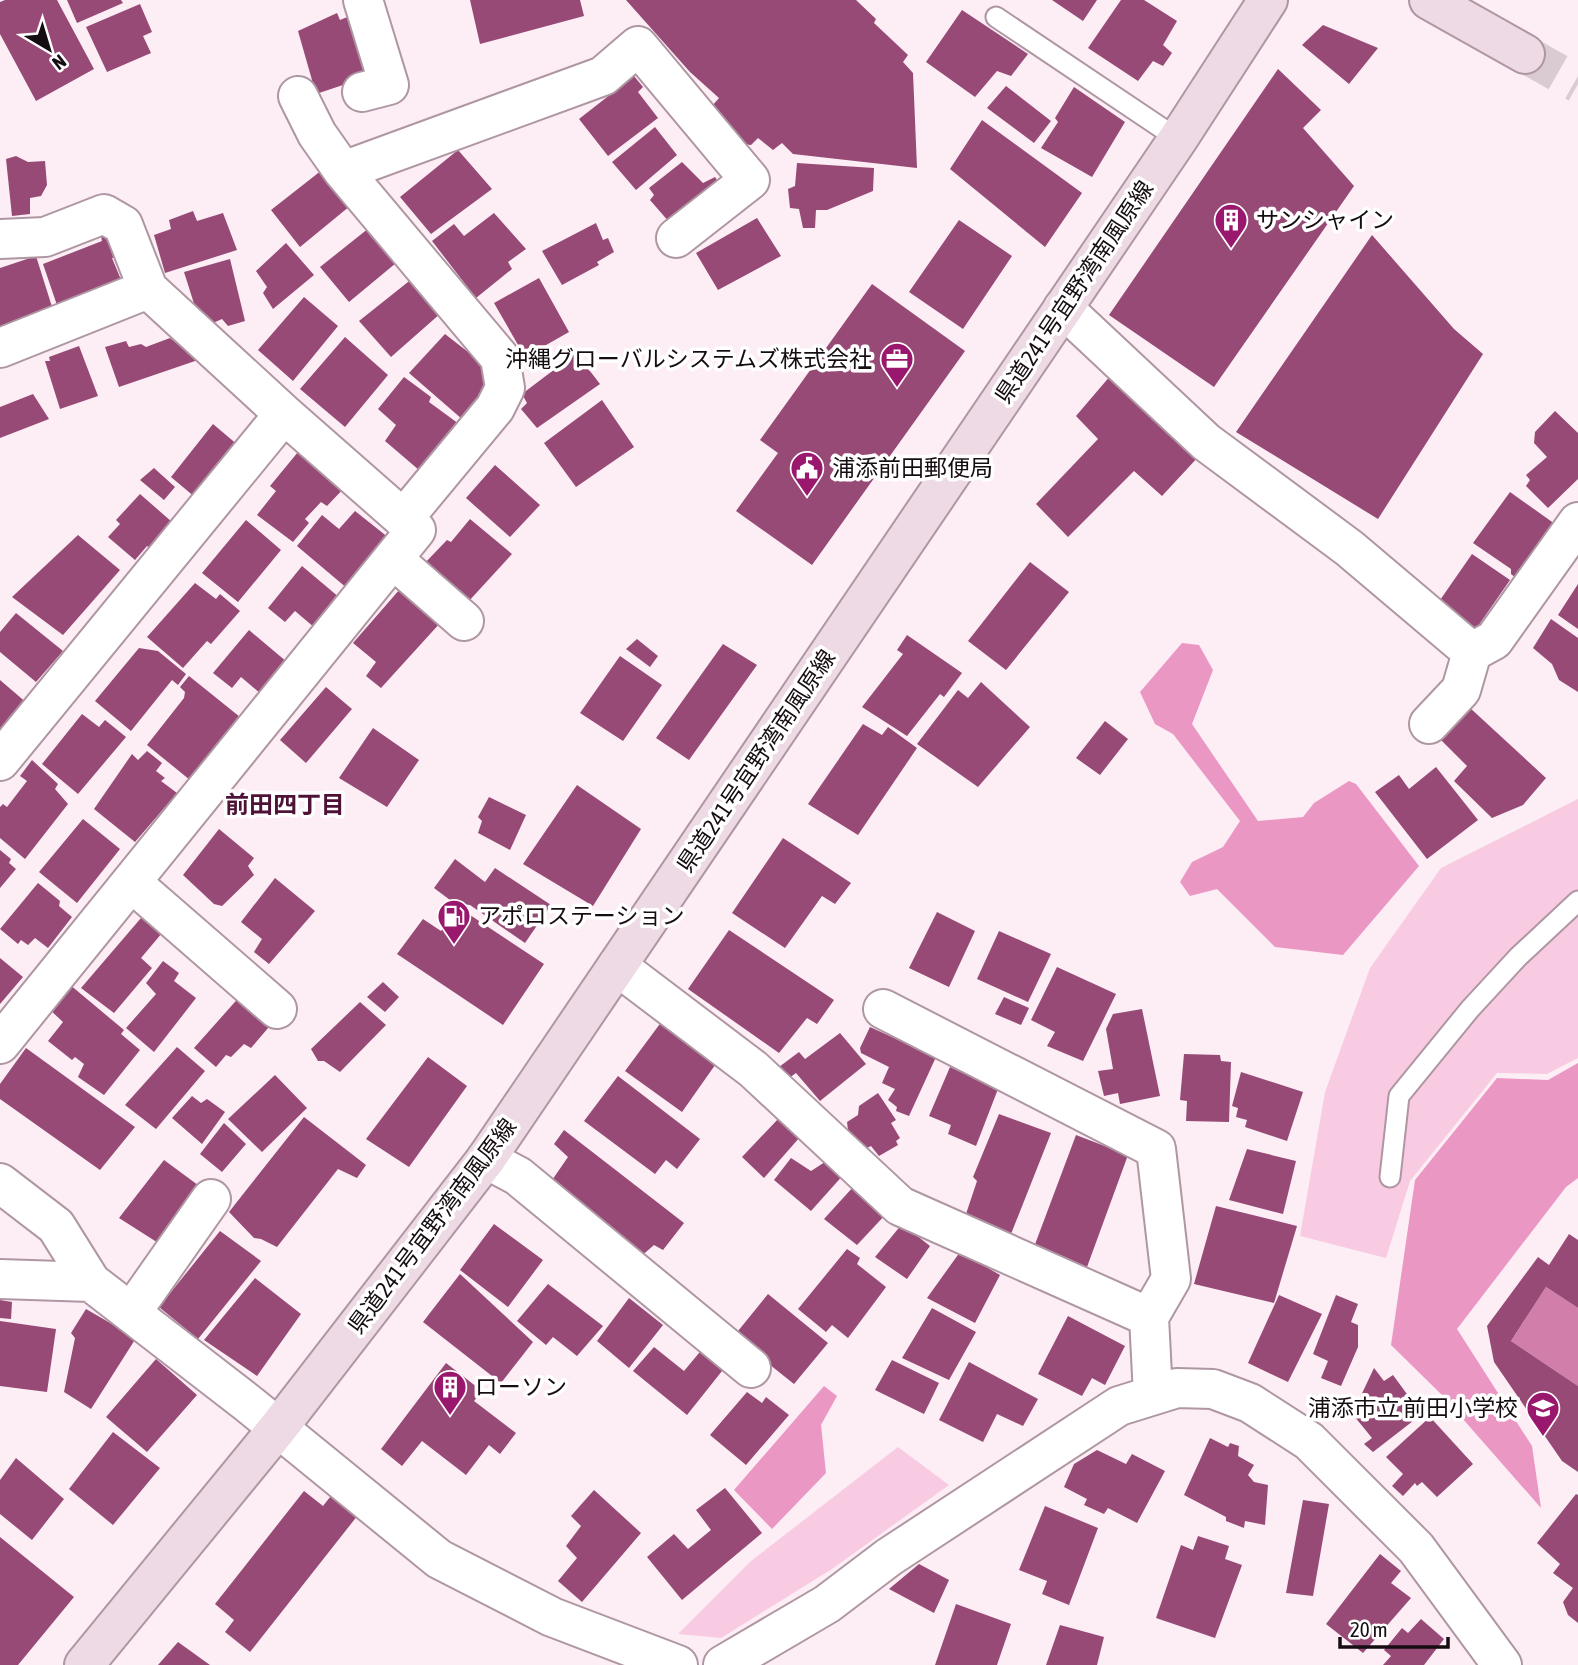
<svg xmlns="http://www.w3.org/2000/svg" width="1578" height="1665" font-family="'Asap Condensed','Noto Sans JP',sans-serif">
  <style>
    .green { fill: #f9cbe2 }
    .forest { fill: #eb97c4 }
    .water { fill: #d17eab }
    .building { fill: #964a75 }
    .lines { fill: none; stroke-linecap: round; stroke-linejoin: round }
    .secondary-tunnel { stroke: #dacbd3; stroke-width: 38; stroke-dasharray: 38 19; stroke-linecap: butt }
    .lane-casing { stroke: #af96a3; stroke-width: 23 }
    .street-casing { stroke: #af96a3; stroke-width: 42 }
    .secondary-casing { stroke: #af96a3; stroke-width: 42 }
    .lane { stroke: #fff; stroke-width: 19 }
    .street { stroke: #fff; stroke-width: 38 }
    .secondary { stroke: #eedae4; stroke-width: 38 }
    .labels { text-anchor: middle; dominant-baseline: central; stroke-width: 7; stroke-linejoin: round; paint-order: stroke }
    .poi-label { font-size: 23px; fill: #160d12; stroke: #fff; text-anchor: start }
    .street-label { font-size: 23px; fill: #160d12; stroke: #fff }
    .neighbourhood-label { font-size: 24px; font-weight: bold; fill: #4e1237; stroke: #fff }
  </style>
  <rect width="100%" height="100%" fill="#fdedf5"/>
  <path class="green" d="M1578,799V1058L1547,1074L1497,1073L1410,1181L1386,1258L1300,1236L1325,1092L1370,968L1441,868Z
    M898,1447L949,1485L832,1569L721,1638L678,1634L751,1561Z"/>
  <path class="forest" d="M1182,643L1199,645L1213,670L1192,724L1258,821L1303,817L1314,803L1349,781L1356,784L1419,866L1343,955L1275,947L1217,889L1190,896L1180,882L1192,862L1223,847L1240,821L1173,734L1155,724L1140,692Z
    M1578,1063V1178L1566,1187L1457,1329L1532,1446L1541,1508L1441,1394L1391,1345L1415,1180L1497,1078L1548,1080Z
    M824,1386L837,1396L821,1425L826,1473L772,1529L734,1490Z"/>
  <path class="water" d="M1546,1287L1578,1308V1386L1511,1341Z"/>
  <path class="building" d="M5,0H57L94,69L36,101L0,34V2Z
    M67,0H121L123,3L77,23Z
    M470,0H580L584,16L480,44Z
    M626,0H856L876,19L874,23L908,55L903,62L913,73L917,168L793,154L782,143L773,150L758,138L751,145L743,144L712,106L719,98L690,72Z
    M1052,0H1097L1083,21Z
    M1121,0H1144L1177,21L1163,45L1172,53L1163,66L1153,61L1138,81L1088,48Z
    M140,4L152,32L143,36L151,53L107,72L86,27Z
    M962,10L1028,54L1011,76L997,71L975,97L926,62Z
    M337,13L340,20L350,16L370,76L316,94L298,31Z
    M1323,25L1378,48L1349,84L1302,45Z
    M1278,69L1321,110L1303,128L1354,186L1214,387L1109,315Z
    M634,76L643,87L638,92L658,118L608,156L579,119Z
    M1006,86L1051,121L1034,143L987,108Z
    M1074,87L1125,122L1092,177L1041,148L1058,122L1055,118Z
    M982,120L1082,193L1045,247L950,169Z
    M655,127L677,155L636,190L612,162Z
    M458,150L492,189L431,234L400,197Z
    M16,156L28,162L45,161L47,185L41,196L30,198V214L12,216L6,159Z
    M682,162L703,183L715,177L719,183L670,223L650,200L654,195L649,188Z
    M797,163L874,168L873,191L827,210H816L815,228H803L799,209L790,208L788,189L795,186Z
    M322,170L350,206L300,247L271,210Z
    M193,211L197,221L223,213L237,250L165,273L154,235L171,229L169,220Z
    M494,213L526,249L508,262L512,269L476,298L432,241L454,224L464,236Z
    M757,218L781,256L718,290L696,253Z
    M959,220L1012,256L963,329L909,292Z
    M596,223L603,240L608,238L614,252L597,262L599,265L562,285L542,251Z
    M369,228L396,263L349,302L320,267Z
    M113,233L121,256L112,258L124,287L59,311L43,264L102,241L101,236Z
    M1372,235L1454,329L1483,354L1378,519L1236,432Z
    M286,243L314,275L273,309L263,293L267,287L256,271Z
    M36,256L53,310L0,328V268Z
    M230,259L245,321L228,326L222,319L213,323L197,313L184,272Z
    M413,278L441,313L391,357L359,321Z
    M539,278L569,332L525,357L494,303Z
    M872,284L965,351L812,565L736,511L778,453L760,440Z
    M304,297L338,326L293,381L258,350Z
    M445,334L486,366V386L483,401L462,419L409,373Z
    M345,337L388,375L345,427L300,389Z
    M170,338L198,360L119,387L105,347L126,341L129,347L141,344L146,347Z
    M79,346L98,396L60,409L45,361H50L49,357Z
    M576,353L600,384L537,428L521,409L527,403L522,394Z
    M1111,375L1200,455L1162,496L1134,471L1068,537L1036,504L1098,439L1076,416Z
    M404,377L431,397L429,402L459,424L419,470L385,441L396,425L378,409Z
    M33,394L49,419L0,438V407Z
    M602,400L634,447L576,487L544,443Z
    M1555,411L1578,433V479L1548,508L1526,486L1530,480L1526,475L1547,457L1534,443L1535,432Z
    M213,424L239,446L196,498L171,477Z
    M298,452L347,485L327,506L321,502L305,519L309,523L293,542L257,515L276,491L270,486Z
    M495,465L540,505L510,537L466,498Z
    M154,468L175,487L164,500L140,480Z
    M1510,492L1555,524L1518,580L1511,574V569L1473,543Z
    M140,494L172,522L151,549L147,546L135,560L108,537L120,524L116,520Z
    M355,511L389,538L348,589L297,546L322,515L339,529Z
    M470,519L512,554L468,602L423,565L447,540L451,542Z
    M246,520L281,550L238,602L202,573Z
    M78,535L120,570L63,635L12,597Z
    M1472,554L1510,580L1476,629L1438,603Z
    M1030,562L1069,592L1006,670L968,641Z
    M302,566L340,598L315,628L295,611L285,622L268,608Z
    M195,583L216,599L220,594L240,611L211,644L207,641L183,668L147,637Z
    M1578,584V629L1558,615Z
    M400,589L441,622L381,688L366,676L376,662L353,643Z
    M16,613L63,651L36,682L0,652V632Z
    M1551,619L1578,638V692L1559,680L1552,664L1533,648Z
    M249,630L287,662L261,694L241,677L232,688L213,673Z
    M907,635L962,673L944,697L940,694L907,736L862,707L903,654L897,650Z
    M637,639L658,656L650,667L626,649Z
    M723,644L757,665L689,760L656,738Z
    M139,648L158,651L186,674L178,685L172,680L131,731L95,701Z
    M620,656L662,685L623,741L580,713Z
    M189,676L240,717L190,780L147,745L184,698L185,692L180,687Z
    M0,680L28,704L7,729H0Z
    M981,682L1030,727L978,787L917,744L958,690L968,698Z
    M326,687L352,709L306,763L280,740Z
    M1469,707L1546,778L1523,805L1492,818L1454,781L1467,766L1441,740Z
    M82,714L99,727L105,720L126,737L78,794L42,764Z
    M1105,721L1128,739L1100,775L1076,758Z
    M863,724L882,735L888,727L917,748L858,835L808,804Z
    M373,728L419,760L387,807L339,778Z
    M147,751L162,763L156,771L165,778L161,781L177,793L135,842L94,809L132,754L138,760Z
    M32,760L58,784L55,789L68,804L25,859L0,838V807L3,804L7,807L27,781L20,776Z
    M1436,767L1478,820L1427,859L1375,792L1399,775L1409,789Z
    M577,785L641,829L593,906L523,864Z
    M489,797L526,815L510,850L478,833L482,821L478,817Z
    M83,819L120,849L77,903L39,872Z
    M219,829L254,858L248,866L254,875L222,906L214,904L183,875Z
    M783,838L851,883L835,904L822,896L785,948L732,913Z
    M0,850L11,859L9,863L16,869L0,888Z
    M455,859L485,882L495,868L551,905L525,943L470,905L454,903L434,888Z
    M275,878L315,911L269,964L254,952L262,939L241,922Z
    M38,883L60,901L59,906L72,917L48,948L35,938L28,945L21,940L18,944L0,929Z
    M458,907L544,964L503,1025L397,954L423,919L441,931Z
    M937,912L975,931L949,987L909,968Z
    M141,918L162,933L141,958L152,968L114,1013L81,988Z
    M729,930L834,1000L817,1024L807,1018L779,1053L688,989Z
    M999,931L1051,954L1028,1002L977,979Z
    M0,958L23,977L0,1004Z
    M163,961L179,973L174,981L196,998L154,1052L126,1028L156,994L146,983Z
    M1057,967L1116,994L1083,1061L1047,1046L1055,1032L1031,1020Z
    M383,982L399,997L385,1012L367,997Z
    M69,984L124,1030L121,1034L140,1050L104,1095L78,1077L84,1064L75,1057L72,1060L48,1041L63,1022L48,1008Z
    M242,994L274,1021L251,1048L244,1044L231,1057L226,1055L216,1067L194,1048Z
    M1004,997L1029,1008L1021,1025L995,1014Z
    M360,1002L386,1025L340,1072L324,1061H318L311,1049Z
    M1142,1009L1160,1096L1120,1104L1118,1093L1104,1096L1098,1071L1113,1069L1106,1029L1113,1014Z
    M665,1017L720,1058L682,1112L625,1071Z
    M870,1027L936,1057L909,1116L896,1111L897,1107L888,1100L895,1089L882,1083L889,1067L861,1053L860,1048Z
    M840,1033L866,1064L820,1101L796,1073L789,1078L779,1067L799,1052L805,1059Z
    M177,1047L205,1071L156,1129L125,1105Z
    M26,1048L135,1127L100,1170L0,1099V1084Z
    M1184,1054L1220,1055L1221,1061L1231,1062L1229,1122L1186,1121L1187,1101L1180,1100Z
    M428,1057L467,1086L409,1167L366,1139Z
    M950,1067L998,1089L976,1146L948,1134L951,1125L929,1116Z
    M1241,1072L1303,1092L1287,1141L1245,1127L1247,1120L1236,1117L1238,1108L1232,1106Z
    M275,1075L307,1108L262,1152L228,1119Z
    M618,1076L700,1139L677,1169L666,1160L655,1174L584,1121Z
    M878,1093L896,1120L891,1123L900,1138L896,1141L898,1145L879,1156L871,1146L863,1150L848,1130L847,1122L858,1115L859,1106Z
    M192,1096L201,1103L207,1099L225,1112L202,1144L172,1118Z
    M999,1114L1051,1133L1011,1234L965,1217L977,1181L973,1177Z
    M304,1117L366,1165L357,1178L338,1169L277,1247L261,1239L254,1238L229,1212Z
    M779,1118L800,1137L764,1178L742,1157Z
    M224,1123L246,1144L222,1172L200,1154Z
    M564,1130L684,1223L663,1250L654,1245L639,1258L548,1186L568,1157L554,1144Z
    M1076,1135L1128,1155L1087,1267L1034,1247Z
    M1247,1149L1296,1161L1283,1214L1229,1200Z
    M791,1158L811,1171L828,1160L845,1173L811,1211L774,1180Z
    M164,1160L202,1188L163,1246L119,1218Z
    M854,1186L887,1213L857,1245L824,1219Z
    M1216,1206L1297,1226L1274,1303L1194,1284Z
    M494,1224L543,1260L508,1307L460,1270Z
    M902,1224L930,1246L907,1279L875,1257Z
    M220,1231L261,1261L198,1339L159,1307Z
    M1569,1234L1578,1240V1308L1546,1287L1511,1341L1578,1386V1472L1562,1461L1494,1362L1487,1326L1538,1257L1549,1265Z
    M847,1249L860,1258L857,1264L886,1287L848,1338L832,1325L826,1332L798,1309Z
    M960,1252L1000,1275L975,1323L927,1298Z
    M460,1274L533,1342L501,1383L423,1322Z
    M255,1278L301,1314L257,1376L204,1340Z
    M548,1284L603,1326L577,1356L553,1337L546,1345L517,1321Z
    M768,1294L828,1343L794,1384L734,1336Z
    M1279,1295L1322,1314L1288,1382L1248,1363Z
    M1336,1295L1358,1304L1351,1322L1358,1325V1347L1341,1386L1321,1378L1328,1361L1313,1354Z
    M629,1298L663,1325L629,1368L597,1341Z
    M0,1300L12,1302L11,1319L0,1318Z
    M932,1308L976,1332L949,1380L902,1358Z
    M86,1309L136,1338L91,1409L64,1392L75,1338L71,1333Z
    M1068,1316L1125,1346L1105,1385L1092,1378L1082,1396L1038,1374Z
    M0,1321L56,1329L47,1392L0,1386Z
    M654,1347L684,1371L704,1347L726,1366L687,1415L633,1371Z
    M156,1359L197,1395L147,1452L106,1417Z
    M892,1360L939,1383L924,1414L875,1390Z
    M969,1362L1038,1399L1023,1426L997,1414L983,1442L939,1420Z
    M446,1363L482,1391L474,1401L516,1433L500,1454L489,1445L466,1475L422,1441L402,1466L381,1449Z
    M1374,1368L1384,1381L1393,1375L1415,1405L1408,1411L1413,1421L1373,1452L1364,1444L1372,1438L1350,1411L1357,1404Z
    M747,1392L762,1403L766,1397L789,1415L746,1465L710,1435Z
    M1430,1417L1473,1464L1437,1497L1422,1482L1417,1486L1415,1483L1403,1496L1392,1486L1403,1474L1386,1457Z
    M113,1432L160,1468L113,1525L69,1489Z
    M1210,1438L1228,1447L1230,1443L1239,1446L1238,1456L1254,1465L1248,1475L1254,1482L1268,1485L1265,1525L1245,1521L1244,1528L1226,1521V1517L1184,1495Z
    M1097,1450L1126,1464L1132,1454L1165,1471L1137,1523L1108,1508L1104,1514L1084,1505L1087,1499L1064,1487L1074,1464Z
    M16,1458L64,1499L32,1540L0,1514V1480Z
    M725,1488L762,1533L682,1600L647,1557L674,1534L688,1549L711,1530L696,1510Z
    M594,1490L641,1533L582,1602L558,1581L577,1558L566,1546L581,1526L571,1516Z
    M304,1491L323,1506L334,1492L358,1515L250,1652L225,1632L234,1620L215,1604Z
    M1576,1494L1578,1495V1623L1568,1615L1563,1602L1573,1588L1553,1573L1560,1564L1537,1543Z
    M1303,1500L1329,1504L1313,1596L1286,1593Z
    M1045,1506L1098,1528L1069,1605L1042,1594L1047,1581L1019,1570Z
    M1198,1536L1229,1546L1225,1559L1242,1565L1215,1638L1156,1618L1181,1545L1193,1550Z
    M0,1537L74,1597L18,1665H0Z
    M1380,1554L1401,1571L1391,1583L1411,1598L1363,1653L1326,1624Z
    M919,1564L949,1580L934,1613L889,1589Z
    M956,1604L1011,1624L997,1665H935Z
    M1421,1619L1444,1639L1424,1665H1383L1391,1656L1384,1650L1402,1628L1408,1633Z
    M1060,1625L1104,1637L1097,1665H1046Z
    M178,1642L210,1665H158Z"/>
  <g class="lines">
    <path class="secondary-tunnel" d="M1525,54L1578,84"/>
    <defs>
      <path id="lane" d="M996,17L1178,139
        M1390,1177L1399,1096L1470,1009L1518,957L1578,901"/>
      <path id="street" d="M362,92L389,85L363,0
        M298,96L317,134L343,171
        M0,239L45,237L104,214L123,225L148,289L284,414
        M1063,308L1206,442L1349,548L1472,652
        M0,348L148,289
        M403,519L495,408L505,388L500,358L343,171L603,76L638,46L750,180L676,238
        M393,559L464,621
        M1429,724L1461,690L1472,652L1494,640L1578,522
        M0,761L284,414L416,530L0,1044
        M131,882L277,1009
        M617,966L753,1069L900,1206L1149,1317
        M883,1009L1156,1149L1171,1279L1149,1317L1153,1395
        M486,1159L518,1176L751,1368
        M0,1183L56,1226L91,1282L250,1405L439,1559L552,1617L678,1665
        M0,1279L91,1282
        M131,1313L211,1199
        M723,1665L827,1604L889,1557L1119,1406L1177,1388L1213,1389L1250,1403L1309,1441L1416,1548L1502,1665"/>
      <path id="secondary" d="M1429,0L1525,54
        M84,1665L278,1428L486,1159L1178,139L1268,0"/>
    </defs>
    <use href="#lane" class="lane-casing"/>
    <use href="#street" class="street-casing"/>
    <use href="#secondary" class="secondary-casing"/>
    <use href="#lane" class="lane"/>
    <use href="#street" class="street"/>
    <use href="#secondary" class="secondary"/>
  </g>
  <defs>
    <symbol id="building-pin" viewBox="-11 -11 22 30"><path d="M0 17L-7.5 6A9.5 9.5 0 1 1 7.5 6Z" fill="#99176d" stroke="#fff"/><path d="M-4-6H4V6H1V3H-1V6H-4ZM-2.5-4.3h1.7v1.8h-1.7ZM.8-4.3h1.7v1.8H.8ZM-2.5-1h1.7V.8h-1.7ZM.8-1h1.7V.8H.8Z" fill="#fff"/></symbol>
    <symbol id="office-pin" viewBox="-11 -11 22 30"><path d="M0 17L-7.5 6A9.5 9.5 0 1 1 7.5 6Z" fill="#99176d" stroke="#fff"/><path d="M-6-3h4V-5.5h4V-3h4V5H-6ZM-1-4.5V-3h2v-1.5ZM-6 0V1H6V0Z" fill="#fff"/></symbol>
    <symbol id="civic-pin" viewBox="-11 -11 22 30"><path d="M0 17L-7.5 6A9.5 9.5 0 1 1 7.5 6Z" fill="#99176d" stroke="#fff"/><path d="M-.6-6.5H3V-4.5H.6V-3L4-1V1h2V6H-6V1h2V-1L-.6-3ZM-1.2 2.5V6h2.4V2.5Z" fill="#fff"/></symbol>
    <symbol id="fuel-pin" viewBox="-11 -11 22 30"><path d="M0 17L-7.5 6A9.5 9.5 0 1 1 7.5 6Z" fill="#99176d" stroke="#fff"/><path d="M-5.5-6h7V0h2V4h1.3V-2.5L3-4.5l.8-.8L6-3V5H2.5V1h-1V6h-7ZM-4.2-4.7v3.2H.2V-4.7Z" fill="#fff"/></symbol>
    <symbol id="school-pin" viewBox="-11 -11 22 30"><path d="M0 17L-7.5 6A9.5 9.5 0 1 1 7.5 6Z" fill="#99176d" stroke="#fff"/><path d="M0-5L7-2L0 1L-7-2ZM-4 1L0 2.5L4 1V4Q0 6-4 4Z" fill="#fff"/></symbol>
  </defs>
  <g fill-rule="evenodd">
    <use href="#building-pin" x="1212" y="201" width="38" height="52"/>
    <use href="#office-pin" x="878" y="340" width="38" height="52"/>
    <use href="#civic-pin" x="788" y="449" width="38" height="52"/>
    <use href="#fuel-pin" x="435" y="897" width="38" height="52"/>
    <use href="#building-pin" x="431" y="1368" width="38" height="52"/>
    <use href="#school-pin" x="1524" y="1389" width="38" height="52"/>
  </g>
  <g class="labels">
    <g class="poi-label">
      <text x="1256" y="220">サンシャイン</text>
      <text x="872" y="359" text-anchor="end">沖縄グローバルシステムズ株式会社</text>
      <text x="832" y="468">浦添前田郵便局</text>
      <text x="478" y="916">アポロステーション</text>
      <text x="475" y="1387">ローソン</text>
      <text x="1518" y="1408" text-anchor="end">浦添市立 前田小学校</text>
    </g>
    <g class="street-label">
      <text transform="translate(1074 292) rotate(-56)">県道241号宜野湾南風原線</text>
      <text transform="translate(756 761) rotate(-56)">県道241号宜野湾南風原線</text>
      <text transform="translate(432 1226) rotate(-53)">県道241号宜野湾南風原線</text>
    </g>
    <g class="neighbourhood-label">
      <text x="285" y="804">前田四丁目</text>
    </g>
  </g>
  <g transform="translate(49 49) rotate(142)" stroke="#ffffff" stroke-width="5" paint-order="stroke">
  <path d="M0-5L12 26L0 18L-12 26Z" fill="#160d12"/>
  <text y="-10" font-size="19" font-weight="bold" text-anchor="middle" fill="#160d12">N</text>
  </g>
  <path d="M1340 1637v10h108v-10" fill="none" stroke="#160d12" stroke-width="3.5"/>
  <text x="1350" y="1637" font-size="21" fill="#160d12" stroke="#ffffff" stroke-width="5" paint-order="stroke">20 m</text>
</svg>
